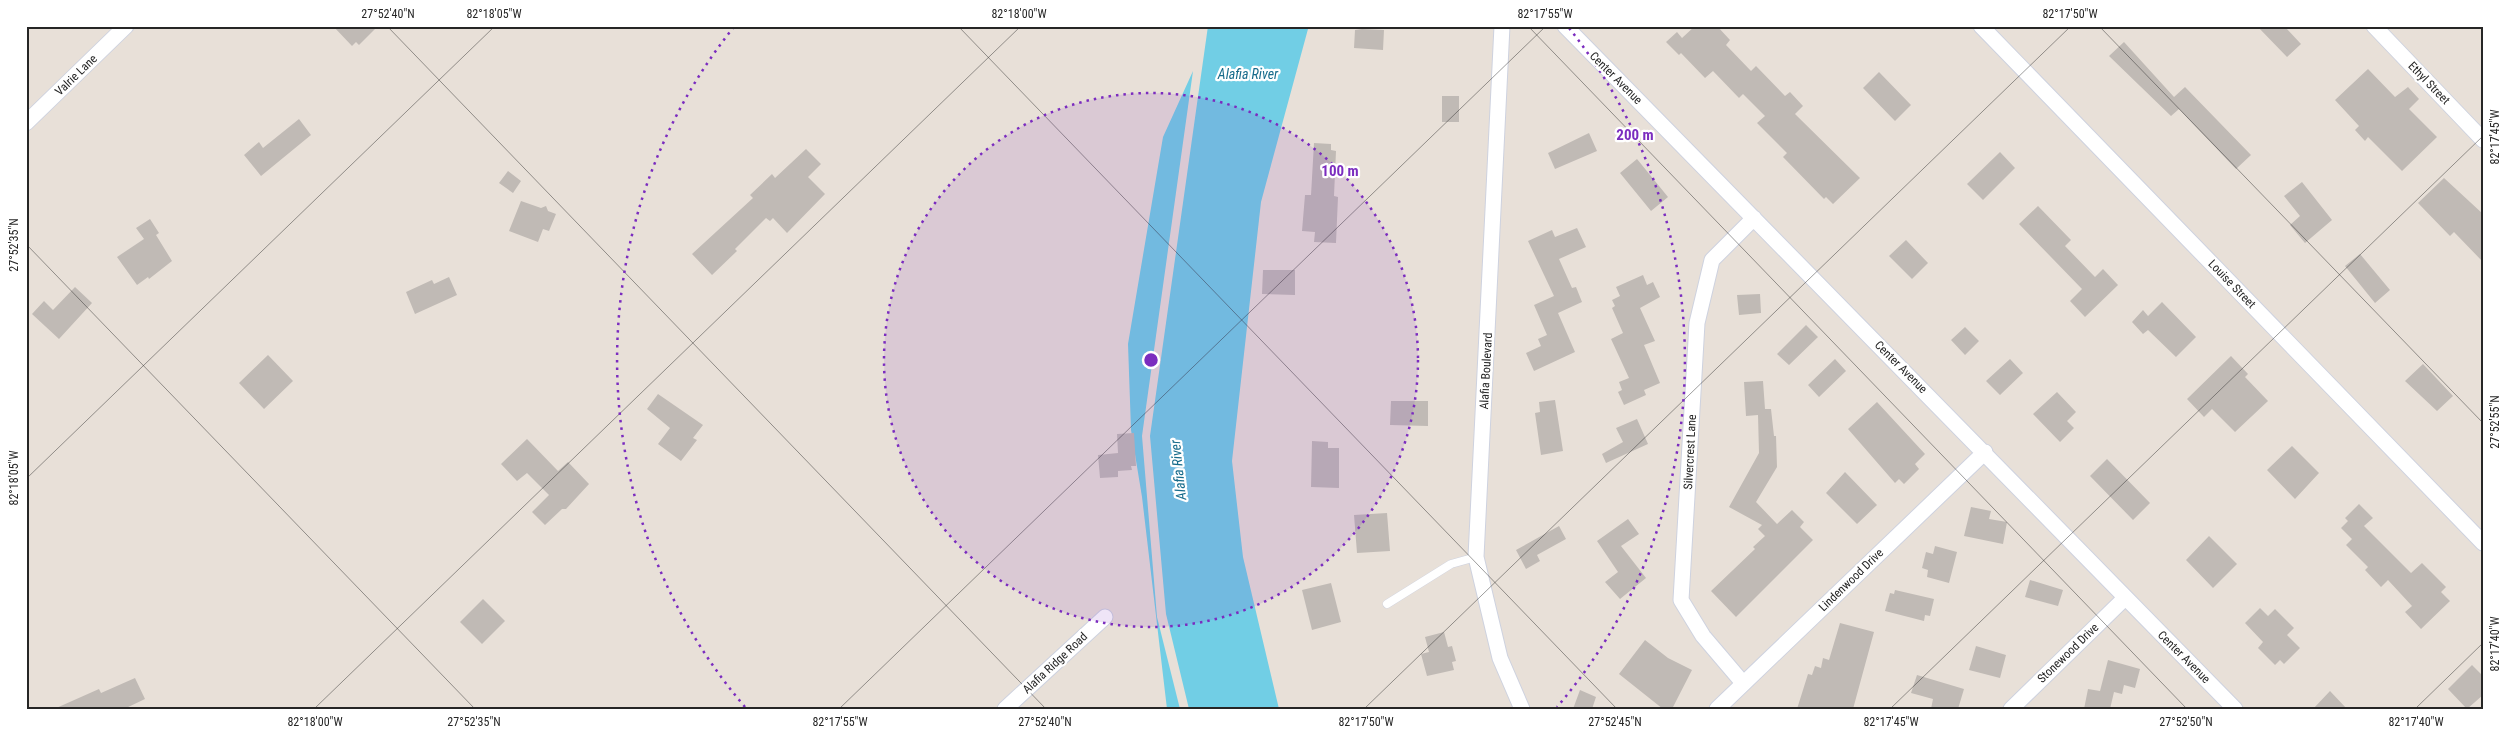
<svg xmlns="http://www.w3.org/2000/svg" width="2509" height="735" font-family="'Roboto Condensed',sans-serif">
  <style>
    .water { fill: #71cee5 }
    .building { fill: #c0bab5 }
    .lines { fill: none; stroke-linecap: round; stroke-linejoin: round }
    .service-casing { stroke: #ced2df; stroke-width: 9 }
    .minor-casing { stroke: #ced2df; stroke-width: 17 }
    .service { stroke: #fff; stroke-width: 8 }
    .minor { stroke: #fff; stroke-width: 15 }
    .ticks { fill: none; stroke: #262626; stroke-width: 1; stroke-opacity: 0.45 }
    .ring { fill: none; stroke: #7b2cbf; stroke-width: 2.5; stroke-dasharray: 2.5 5 }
    .labels { text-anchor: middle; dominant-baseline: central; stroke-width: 4.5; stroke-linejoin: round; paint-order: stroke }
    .street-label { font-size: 12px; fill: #262626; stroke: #fff }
    .water-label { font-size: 14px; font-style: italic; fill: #166b8b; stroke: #fff }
    .centre { fill: #7b2cbf; stroke: #fff; stroke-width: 2.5 }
    .ring-label { font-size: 15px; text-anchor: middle; font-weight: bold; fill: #7b2cbf; stroke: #fff; stroke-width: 4.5; stroke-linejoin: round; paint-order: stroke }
    .neatline { fill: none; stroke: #262626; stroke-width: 2 }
    .ticks-label { font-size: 12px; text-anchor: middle; fill: #262626 }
  </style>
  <rect width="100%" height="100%" fill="#e8e0d8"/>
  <path class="water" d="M1208,26H1307L1308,29L1261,202L1232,461L1243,557L1279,709H1189L1166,614L1150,436Z
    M1193,71L1142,436L1157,617L1180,709H1167L1142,497L1131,430L1128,344L1163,137Z"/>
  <path class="building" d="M333,26H378L359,45L356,42L352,46Z
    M1695,26H1717L1730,40L1726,45L1751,71L1756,66L1785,96L1790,92L1803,106L1795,114L1860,178L1833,204L1826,197L1824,199L1783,157L1787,153L1757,123L1765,116L1743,94L1739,98L1713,71L1705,78L1681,53L1679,55L1666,42L1677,32L1682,38Z
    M2257,26H2284L2301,44L2287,57Z
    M1362,29L1384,30L1383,50L1354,48L1355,30Z
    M2124,42L2174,97L2185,87L2251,155L2236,169L2179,109L2171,116L2109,56Z
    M2368,69L2395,97L2408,87L2419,99L2409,109L2437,137L2402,171L2368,137L2365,141L2355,130L2359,126L2335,100Z
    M1879,72L1911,105L1895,121L1863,88Z
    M1442,96H1459V122H1442Z
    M299,119L311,135L261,176L244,155L259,142L263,148Z
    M1589,133L1597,151L1555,169L1548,153Z
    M1314,143L1331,144V150L1336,151L1334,196L1338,197L1336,243L1314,242L1315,232L1302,231L1305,195H1311Z
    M806,149L821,164L808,177L825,194L787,233L773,218L770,221L766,218L735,249L737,251L712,275L692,254L753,198L750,195L772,174L775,178Z
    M2000,152L2015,168L1983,200L1967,184Z
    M1637,159L1668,197L1651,211L1620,173Z
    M508,171L521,181L513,193L499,183Z
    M2444,178L2483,214V262L2454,232L2450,236L2418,203Z
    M2302,182L2332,220L2305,243L2290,225L2300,216L2284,196Z
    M521,201L541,208L546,206L548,211L556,214L549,231L543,229L538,242L509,231Z
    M2038,206L2071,240L2065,246L2095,277L2103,269L2118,285L2085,317L2070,301L2082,289L2019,224Z
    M150,219L159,233L156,235L172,261L149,279L148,277L137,285L117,257L144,239L136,228Z
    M1577,228L1586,247L1559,259L1572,288L1576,287L1582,302L1558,313L1575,352L1534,371L1526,353L1541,346L1538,339L1547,335L1534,305L1554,296L1528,241L1552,230L1555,237Z
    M1906,240L1928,263L1912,279L1889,256Z
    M2360,254L2390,290L2375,303L2345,266Z
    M1263,270H1295V295L1262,294Z
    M1643,275L1647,285L1653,282L1660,297L1640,308L1655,341L1644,345L1660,383L1644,390L1646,395L1624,405L1618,392L1622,390L1619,382L1629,378L1611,339L1623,333L1612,308L1615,306L1612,300L1620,296L1616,287Z
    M449,277L457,295L415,314L406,292L432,280L434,284Z
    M75,287L92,303L59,339L32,314L44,301L53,310Z
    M1760,294L1761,313L1739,315L1737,295Z
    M2162,302L2196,337L2176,357L2148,330L2143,334L2132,322L2143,310L2148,316Z
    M1806,325L1818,337L1789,365L1777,354Z
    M1965,327L1979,341L1965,355L1951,340Z
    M268,355L293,381L264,409L239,383Z
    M2231,356L2248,374L2245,377L2268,401L2235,432L2212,409L2204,417L2187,399Z
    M1835,359L1846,371L1819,397L1808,385Z
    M2010,359L2023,373L2000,395L1986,381Z
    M2423,364L2453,396L2437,411L2405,381Z
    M1763,381L1765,409H1771L1774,436H1776L1777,467L1756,502L1777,524L1792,510L1804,522L1800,527L1813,540L1736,617L1711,591L1755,549L1753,547L1765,536L1758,529L1762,525L1729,507L1759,453L1758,415L1746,416L1744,382Z
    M2057,392L2076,412L2067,421L2074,428L2060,442L2033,414Z
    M658,394L703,425L693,438L697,440L681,461L658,444L670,428L647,409Z
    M1555,400L1563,451L1541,455L1535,413L1540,412L1539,402Z
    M1391,401H1428V426L1390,425Z
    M1877,402L1925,454L1915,464L1919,469L1904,484L1899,479L1895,483L1848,429Z
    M1637,419L1648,444L1606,463L1602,454L1623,442L1616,428Z
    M1134,433L1136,466H1131L1132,470L1118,471V477L1100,478L1098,455L1118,453L1117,434Z
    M527,439L558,471L568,462L589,484L566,509H562L545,525L532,512L549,495L527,473L517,481L501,464Z
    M1312,441L1328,442V448H1339V488L1311,487Z
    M2292,446L2319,473L2295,499L2267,470Z
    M2107,459L2150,503L2133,520L2090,476Z
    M1845,472L1877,505L1857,524L1826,493Z
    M2359,504L2373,518L2364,526L2411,573L2422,563L2446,587L2441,592L2450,601L2421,629L2405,612L2412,606L2388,580L2381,587L2365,570L2368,567L2346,545L2352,539L2341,528L2348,521L2345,518Z
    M1971,507L1991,511L1989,519L2007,522L2003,544L1964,536Z
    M1387,513L1390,551L1357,553L1354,515Z
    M1628,519L1639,534L1621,546L1646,578L1620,599L1605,582L1618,572L1597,541Z
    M1559,526L1566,539L1537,555L1540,561L1526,569L1516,550Z
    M2209,536L2237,564L2213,588L2186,560Z
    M1935,546L1957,552L1949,583L1927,577L1928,570L1922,568L1926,552L1933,554Z
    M2030,580L2063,590L2058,606L2025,597Z
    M1331,583L1341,622L1312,630L1302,590Z
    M1895,590L1934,599L1930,616L1925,615L1924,621L1885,611L1890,593L1894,594Z
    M483,599L505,621L482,644L460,622Z
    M2260,608L2268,616L2275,609L2294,628L2287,635L2300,648L2284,664L2280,660L2275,665L2258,648L2263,642L2245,623Z
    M1840,623L1874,632L1853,709H1797L1808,674L1812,675L1815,666L1821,668L1823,658L1829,660Z
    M1444,632L1448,647L1452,646L1456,661L1452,662L1454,670L1427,676L1421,654L1429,652L1425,637Z
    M1645,640L1668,658L1692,670L1672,709H1663L1619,674Z
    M1976,646L2006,655L2000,678L1969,670Z
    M2108,660L2140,669L2135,688L2124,685L2122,694L2114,692L2110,709H2084L2088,689L2100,691Z
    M2472,665L2483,676V695L2467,709L2448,689Z
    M1917,675L1964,689L1958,709H1931L1933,699L1911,693Z
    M135,678L145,699L124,709H54L99,689L101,693Z
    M1580,690L1596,697L1592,709H1573Z
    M2330,691L2347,709H2313Z"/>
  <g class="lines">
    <defs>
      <path id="service" d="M1387,604L1451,564L1476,557"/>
      <path id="minor" d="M1502,26L1476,557L1500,658L1522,709
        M1565,26L2235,709
        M1981,26L2483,543
        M2374,26L2483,140
        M26,123L126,26
        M1743,683L1703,636L1681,600L1697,323L1712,260L1754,218
        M1005,709L1105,617
        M1717,709L1985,452
        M2011,709L2125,598"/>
    </defs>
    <use href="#service" class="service-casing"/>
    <use href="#minor" class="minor-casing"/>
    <use href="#service" class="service"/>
    <use href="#minor" class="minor"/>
  </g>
  <path class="ticks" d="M387,26L1046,709M958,26L1617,709M1528,26L2187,709M2099,26L2483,423M26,244L475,709M26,479L495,26M314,709L1021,26M839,709L1546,26M1364,709L2071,26M1890,709L2483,136M2415,709L2483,643"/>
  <circle cx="1151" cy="360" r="267" fill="#7b2cbf" fill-opacity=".12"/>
  <g class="ring">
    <circle cx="1151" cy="360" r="267"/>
    <path d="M745 707A534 534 0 0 1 733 28M1569 28A534 534 0 0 1 1557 707"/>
  </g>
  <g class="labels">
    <g class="street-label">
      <text transform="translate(76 75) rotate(-44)">Valrie Lane</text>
      <text transform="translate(1616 78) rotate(45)">Center Avenue</text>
      <text transform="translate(2429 83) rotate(46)">Ethyl Street</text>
      <text transform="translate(2232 284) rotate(46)">Louise Street</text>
      <text transform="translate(1901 367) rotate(45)">Center Avenue</text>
      <text transform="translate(1486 371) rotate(-87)">Alafia Boulevard</text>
      <text transform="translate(1690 452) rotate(-87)">Silvercrest Lane</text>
      <text transform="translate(1851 580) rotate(-44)">Lindenwood Drive</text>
      <text transform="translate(2068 653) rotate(-44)">Stonewood Drive</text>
      <text transform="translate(2184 657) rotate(45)">Center Avenue</text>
      <text transform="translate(1055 663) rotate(-43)">Alafia Ridge Road</text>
    </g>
    <g class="water-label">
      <text x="1248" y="74">Alafia River</text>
      <text transform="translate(1178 470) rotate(-96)">Alafia River</text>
    </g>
  </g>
  <circle cx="1151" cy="360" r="8" class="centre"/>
  <g class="ring-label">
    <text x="1635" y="140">200 m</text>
    <text x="1340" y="176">100 m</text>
  </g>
  <rect width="2509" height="735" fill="none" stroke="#ffffff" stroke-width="55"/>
  <rect x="28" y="28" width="2454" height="680" class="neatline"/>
  <g class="ticks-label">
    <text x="388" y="18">27°52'40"N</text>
    <text x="494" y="18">82°18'05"W</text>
    <text x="1019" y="18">82°18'00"W</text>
    <text x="1545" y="18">82°17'55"W</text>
    <text x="2070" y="18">82°17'50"W</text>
    <text transform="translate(2495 137) rotate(-90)" y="4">82°17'45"W</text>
    <text transform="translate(14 245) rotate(-90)" y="4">27°52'35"N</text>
    <text transform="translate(2495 422) rotate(-90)" y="4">27°52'55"N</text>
    <text transform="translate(14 478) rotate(-90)" y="4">82°18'05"W</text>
    <text transform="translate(2495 644) rotate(-90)" y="4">82°17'40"W</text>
    <text x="315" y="726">82°18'00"W</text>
    <text x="474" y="726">27°52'35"N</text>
    <text x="840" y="726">82°17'55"W</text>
    <text x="1045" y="726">27°52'40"N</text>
    <text x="1366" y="726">82°17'50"W</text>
    <text x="1615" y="726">27°52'45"N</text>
    <text x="1891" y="726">82°17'45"W</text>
    <text x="2186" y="726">27°52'50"N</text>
    <text x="2416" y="726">82°17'40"W</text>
  </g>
</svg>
